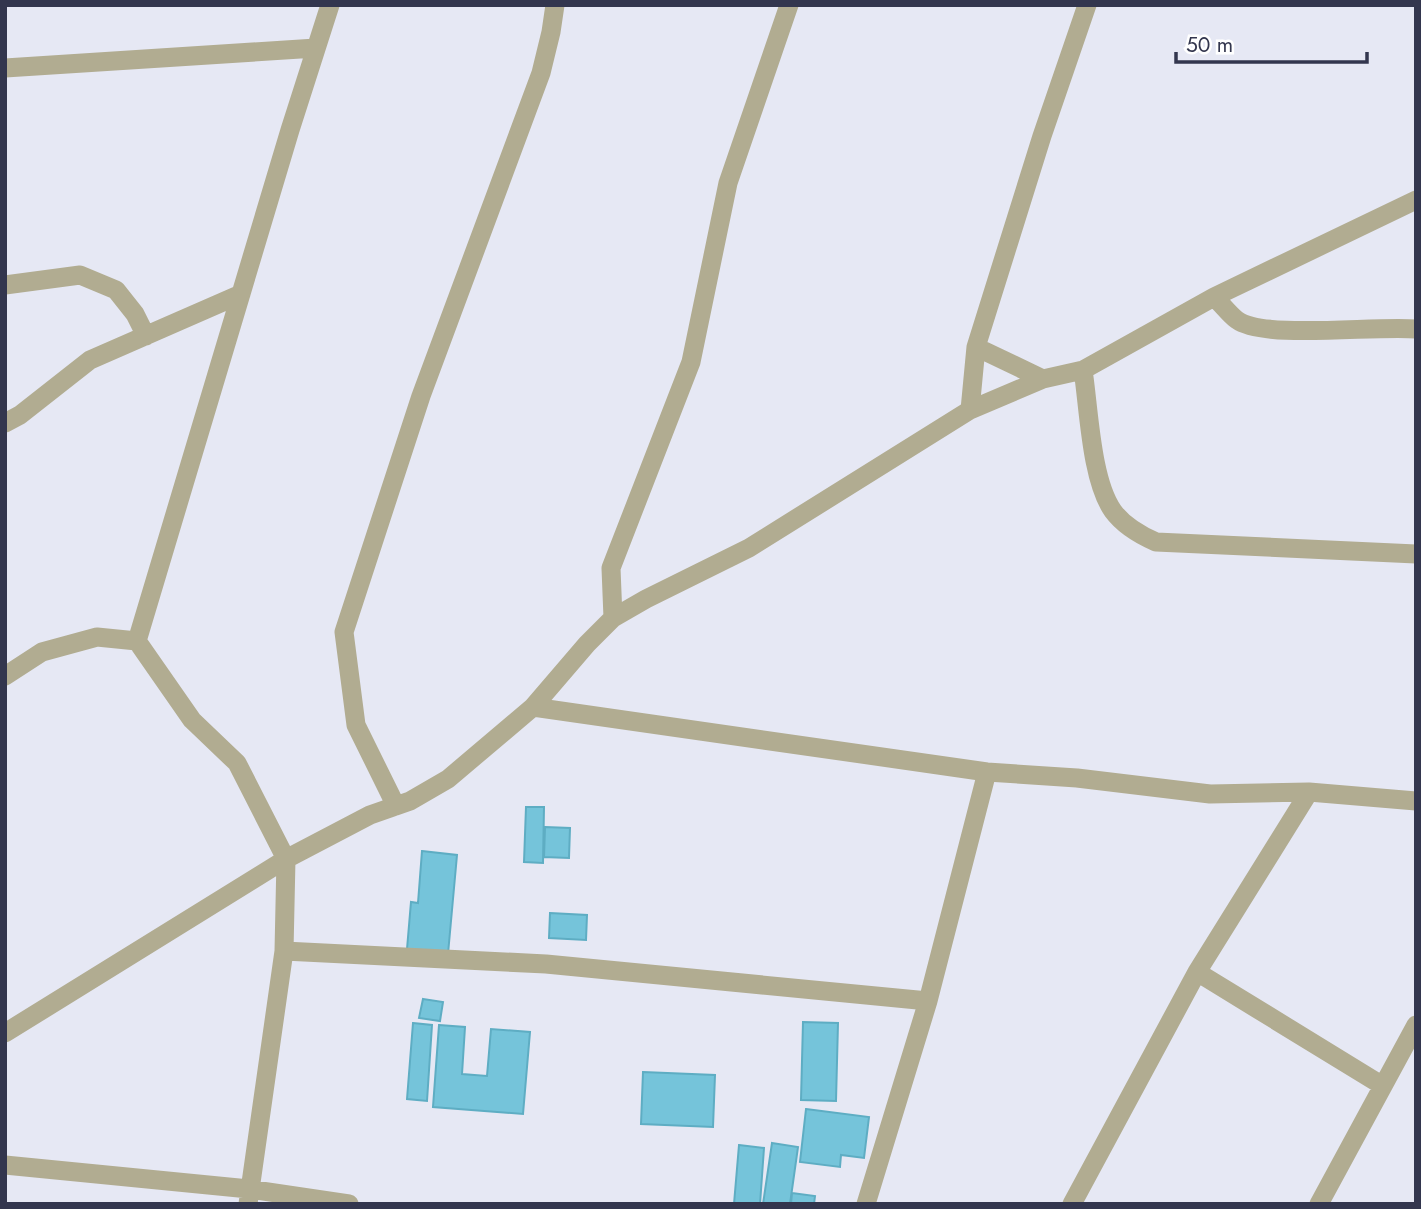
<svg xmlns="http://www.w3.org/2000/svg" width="1421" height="1209" font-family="Jost,sans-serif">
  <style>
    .building { fill: #75c4da; stroke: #5eadc3; stroke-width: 2 }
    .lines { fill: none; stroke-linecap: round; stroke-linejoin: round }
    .minor { stroke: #b1ac91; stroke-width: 19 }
  </style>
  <rect width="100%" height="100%" fill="#e6e8f4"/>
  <path class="building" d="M526,807H544L543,863L524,862Z
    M545,827L570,828L569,858L544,857Z
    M422,851L457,855L448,954L407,949L411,902L418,903Z
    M550,913L587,915L586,940L549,938Z
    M423,999L443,1002L440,1021L419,1018Z
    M803,1022L838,1023L836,1101L801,1100Z
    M413,1023L432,1025L427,1101L407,1099Z
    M439,1025L465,1027L462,1074L487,1076L491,1029L530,1032L523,1114L433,1107Z
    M643,1072L715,1075L713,1127L641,1124Z
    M806,1109L869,1117L864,1158L841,1155L840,1167L800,1162Z
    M772,1143L798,1147L790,1204H763Z
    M739,1145L764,1148L760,1204H734Z
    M792,1193L815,1196L814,1204H791Z"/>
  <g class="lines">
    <path class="minor" d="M5,68L316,48
      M5,285L80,275L116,290L135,314L146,336
      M1214,297C1222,304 1229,314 1237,320C1264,340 1377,325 1416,329
      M976,347L1043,379
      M1083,370C1089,409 1091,480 1113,511C1124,526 1140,535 1156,542L1416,554
      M970,410L976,347L1042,136L1087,5
      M5,423L20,415L90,360L241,294
      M613,618L611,568L691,362L728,183L789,5
      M137,641L290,130L330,5
      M5,676L42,652L97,637L137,641L192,720L237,763L286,859L284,951L248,1204
      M533,707L587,644L613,618L646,599L749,548L970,410L1043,379L1083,370L1214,297L1416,200
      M396,806L356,725L344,632L421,396L541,73L551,32L555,5
      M284,951L546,964L928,1001
      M1197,972L1383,1086
      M5,1033L286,859L370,815L410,801L448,779L533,707L987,772L1077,778L1210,794L1309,792L1416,801
      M5,1165L249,1189L349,1204
      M866,1204L928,1001L987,772
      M1072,1204L1197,972L1309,792
      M1319,1204L1416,1025"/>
  </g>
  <rect width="1421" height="1209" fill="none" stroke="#33364e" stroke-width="14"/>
  <path d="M1176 52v10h191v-10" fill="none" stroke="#33364e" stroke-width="3.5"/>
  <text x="1186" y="52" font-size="21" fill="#33364e" stroke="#ffffff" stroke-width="5" paint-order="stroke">50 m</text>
</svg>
